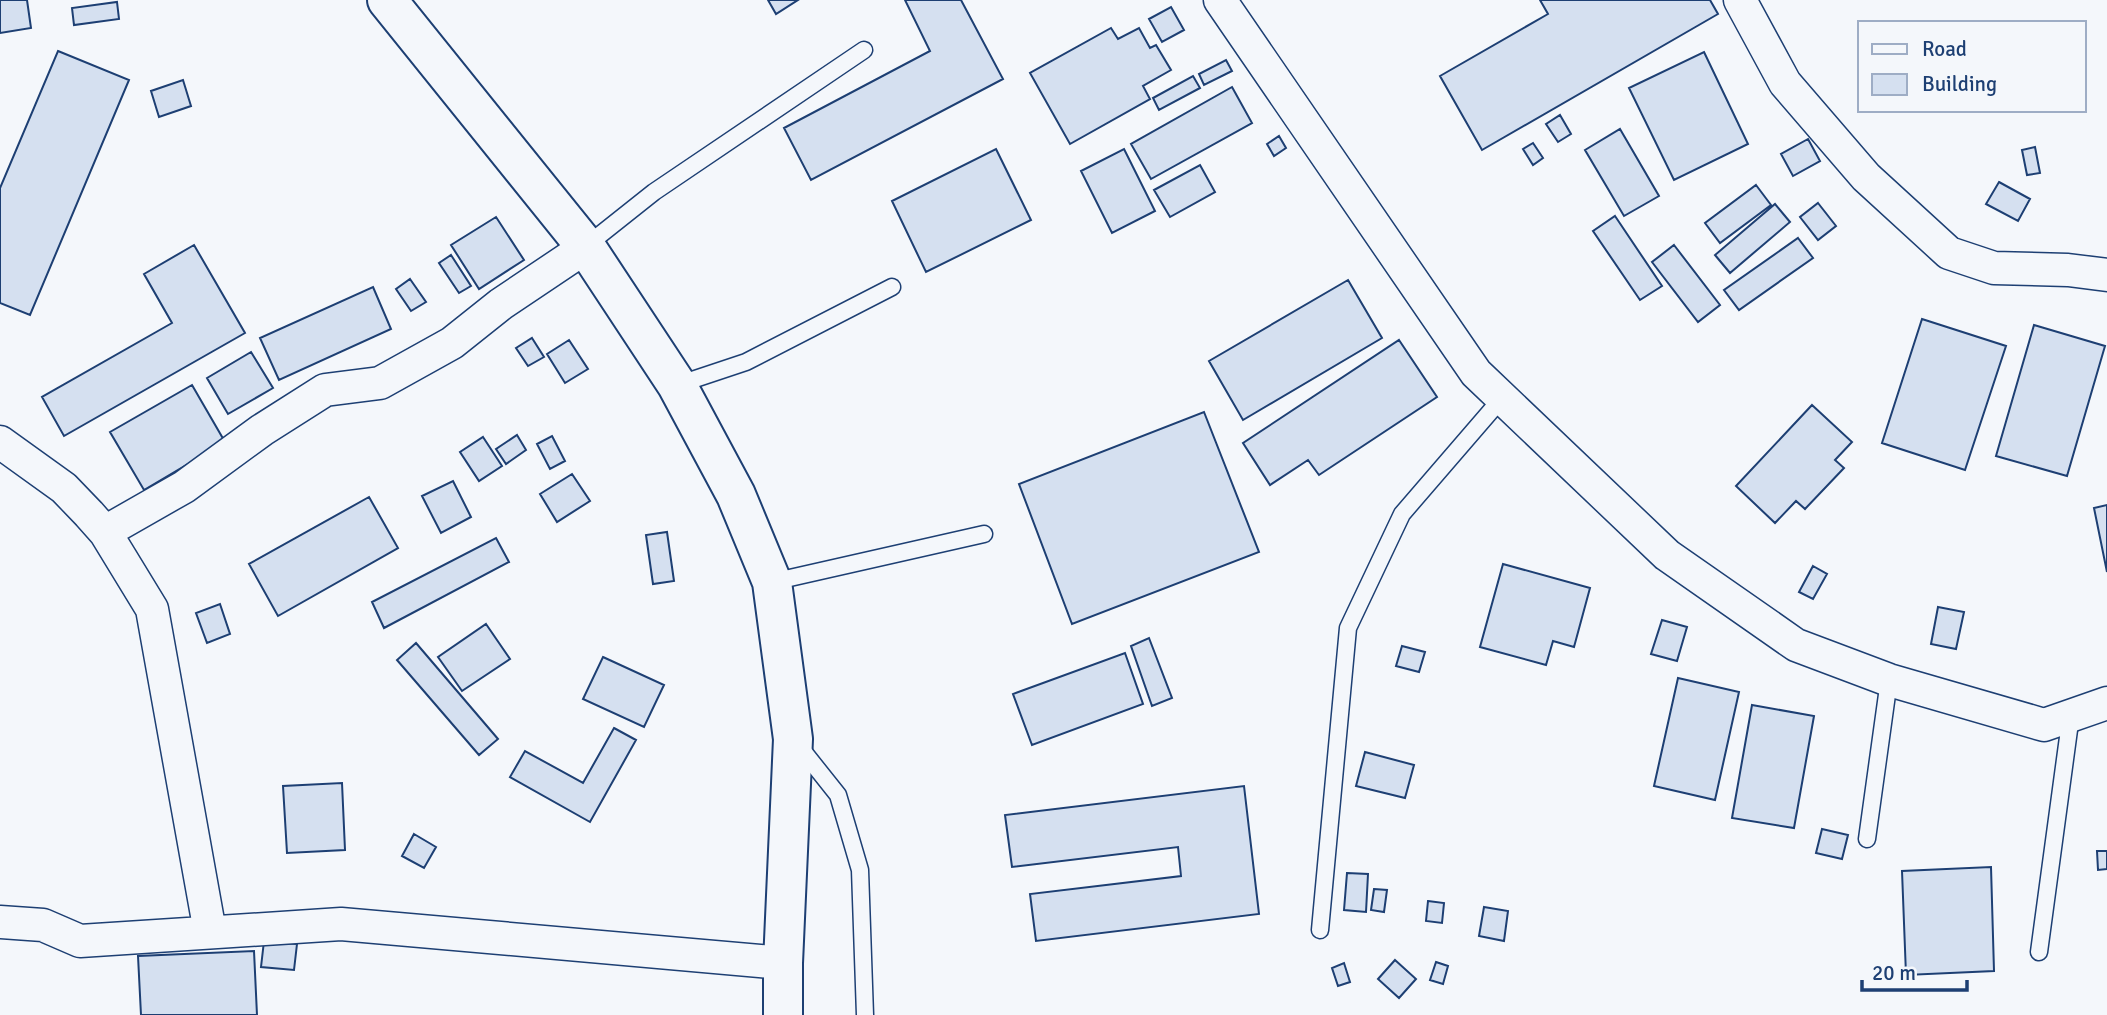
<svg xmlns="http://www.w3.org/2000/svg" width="2107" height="1015" font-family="Signika,sans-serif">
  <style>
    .building { fill: #d5e0f0; stroke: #1d3f73; stroke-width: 2 }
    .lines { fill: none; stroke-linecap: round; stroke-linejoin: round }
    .service-casing { stroke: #1d3f73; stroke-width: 19 }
    .minor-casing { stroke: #1d3f73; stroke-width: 35 }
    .tertiary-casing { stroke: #1d3f73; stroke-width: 42 }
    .service { stroke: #f4f7fb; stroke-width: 16 }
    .minor { stroke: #f4f7fb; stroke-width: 32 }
    .tertiary { stroke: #f4f7fb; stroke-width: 38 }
  </style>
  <rect width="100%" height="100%" fill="#f4f7fb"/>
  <path class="building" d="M0,0H27L31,28L0,33Z
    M768,0H798L776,14Z
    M905,0H961L1003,79L811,180L784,128L930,51Z
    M1540,0H1710L1718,14L1482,150L1440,76L1548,14Z
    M117,2L119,19L74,25L72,8Z
    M1171,7L1184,30L1162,42L1149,19Z
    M1111,28L1118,39L1139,28L1150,48L1156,45L1171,70L1143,86L1150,99L1070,144L1030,73Z
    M58,51L129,80L30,315L0,303V188Z
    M1704,52L1748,144L1674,180L1629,88Z
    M1226,60L1232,71L1204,85L1199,74Z
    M1193,76L1200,88L1159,110L1153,98Z
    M183,80L191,106L159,117L151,91Z
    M1232,87L1252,123L1151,179L1131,144Z
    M1560,115L1571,134L1558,142L1546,124Z
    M1620,129L1659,196L1624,216L1585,150Z
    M1279,136L1286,148L1274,156L1267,144Z
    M1808,139L1820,161L1793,176L1781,154Z
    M1533,143L1543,158L1533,165L1523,149Z
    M2035,147L2040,173L2027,175L2022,150Z
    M996,149L1031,220L926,272L892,201Z
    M1124,149L1155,211L1112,233L1081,171Z
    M1200,165L1215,192L1170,217L1154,190Z
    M1999,182L2030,199L2018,221L1986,204Z
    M1756,185L1771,205L1720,243L1705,223Z
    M1818,203L1836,226L1818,240L1800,217Z
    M1775,204L1790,222L1730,273L1715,255Z
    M1615,216L1662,286L1640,300L1593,231Z
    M496,217L524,260L479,289L451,245Z
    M1798,238L1813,258L1739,310L1724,290Z
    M194,245L245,333L64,436L42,397L172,323L144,274Z
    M1674,245L1720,305L1698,322L1652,262Z
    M451,255L471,286L459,293L439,263Z
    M410,279L426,302L411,311L396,289Z
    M1348,280L1382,338L1243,420L1209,361Z
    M373,287L391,329L279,380L260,338Z
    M1922,319L2006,346L1965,470L1882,443Z
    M2034,325L2105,346L2067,476L1996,456Z
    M532,338L544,357L528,366L516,348Z
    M569,340L588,369L565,383L547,354Z
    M1399,340L1437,397L1319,475L1308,460L1270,485L1243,443Z
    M251,352L273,388L228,414L207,378Z
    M192,385L225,442L144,490L110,432Z
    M1812,405L1852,442L1835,460L1844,468L1805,509L1796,501L1775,523L1736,486Z
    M1204,412L1259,552L1072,624L1019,484Z
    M517,435L526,450L506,464L496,449Z
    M552,436L565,461L550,469L537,444Z
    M483,437L502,466L479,481L460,452Z
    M572,474L590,501L557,522L540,494Z
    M453,481L471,517L441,533L422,496Z
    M369,497L398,548L278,616L249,564Z
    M2107,505V572L2094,508Z
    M667,532L674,581L653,584L646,535Z
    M496,538L509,562L384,628L372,602Z
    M1503,564L1590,588L1574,647L1553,641L1546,665L1480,647Z
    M1813,566L1827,574L1813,599L1799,592Z
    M220,604L230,634L207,643L196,613Z
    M1938,607L1964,612L1956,649L1931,644Z
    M1662,620L1687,627L1677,661L1651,654Z
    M486,624L510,659L462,691L438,657Z
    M1149,638L1172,698L1152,706L1131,646Z
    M416,643L498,739L479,755L397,660Z
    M1402,646L1425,652L1419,672L1396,666Z
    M1125,653L1143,704L1032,745L1013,694Z
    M603,657L664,685L644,727L583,699Z
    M1678,678L1739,692L1715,800L1654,786Z
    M1752,705L1814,716L1794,828L1732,818Z
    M614,728L636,740L590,822L510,777L525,751L583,783Z
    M1365,752L1414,765L1405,798L1356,786Z
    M342,783L345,850L287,853L283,786Z
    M1244,786L1259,914L1036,941L1030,894L1181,876L1178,847L1012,867L1005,815Z
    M1822,829L1848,835L1842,859L1816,853Z
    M414,834L436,847L424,868L402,856Z
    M2097,851H2107V869L2098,870Z
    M1991,867L1994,971L1906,975L1902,871Z
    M1347,873L1368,874L1366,912L1344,910Z
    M1374,889L1387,890L1384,912L1371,910Z
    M1428,901L1444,903L1442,923L1426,921Z
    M1484,907L1508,911L1504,941L1479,936Z
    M264,941L297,944L294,970L261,967Z
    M254,951L257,1015H141L138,956Z
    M1395,960L1416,979L1399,998L1378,979Z
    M1436,962L1448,966L1443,984L1430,980Z
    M1344,963L1350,982L1338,986L1332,968Z"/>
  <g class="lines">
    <defs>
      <path id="service" d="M586,246L654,192L864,50
        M677,385L746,362L892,287
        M772,582L984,534
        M799,746L838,795L860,870L865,1015
        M1867,839L1889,680
        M1320,930L1348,628L1402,514L1502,398
        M2039,952L2071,715"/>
      <path id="minor" d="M1220,0L1476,373L1667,555L1796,645L1889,680L2044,725L2107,703
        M1740,0L1785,83L1866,177L1949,253L1994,268L2068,270L2107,275
        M0,442L64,488L89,514L105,532L152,609L210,932
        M105,532L184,487L262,430L325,390L380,383L452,343L501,304L586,247
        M0,922L43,925L80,941L341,924L783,963"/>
      <path id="tertiary" d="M387,0L586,247L677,385L736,495L772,582L793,739L783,963V1015"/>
    </defs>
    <use href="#service" class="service-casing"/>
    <use href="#minor" class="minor-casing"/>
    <use href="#tertiary" class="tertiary-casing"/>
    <use href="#service" class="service"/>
    <use href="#minor" class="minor"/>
    <use href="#tertiary" class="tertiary"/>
  </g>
  <rect x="1858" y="21" width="228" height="91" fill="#f4f7fb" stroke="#9eadc5" stroke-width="2"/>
  <rect x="1872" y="44" width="35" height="10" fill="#f4f7fb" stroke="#9eadc5" stroke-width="2"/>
  <text x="1922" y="56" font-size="21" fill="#1d3f73">Road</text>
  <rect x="1872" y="74" width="35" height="21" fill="#d5e0f0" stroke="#9eadc5" stroke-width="2"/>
  <text x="1922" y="91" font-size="21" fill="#1d3f73">Building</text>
  <path d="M1862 980v10h105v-10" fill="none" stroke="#1d3f73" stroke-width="3.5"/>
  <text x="1872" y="980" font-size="21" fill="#1d3f73" stroke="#f4f7fb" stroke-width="5" paint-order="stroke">20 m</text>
</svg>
